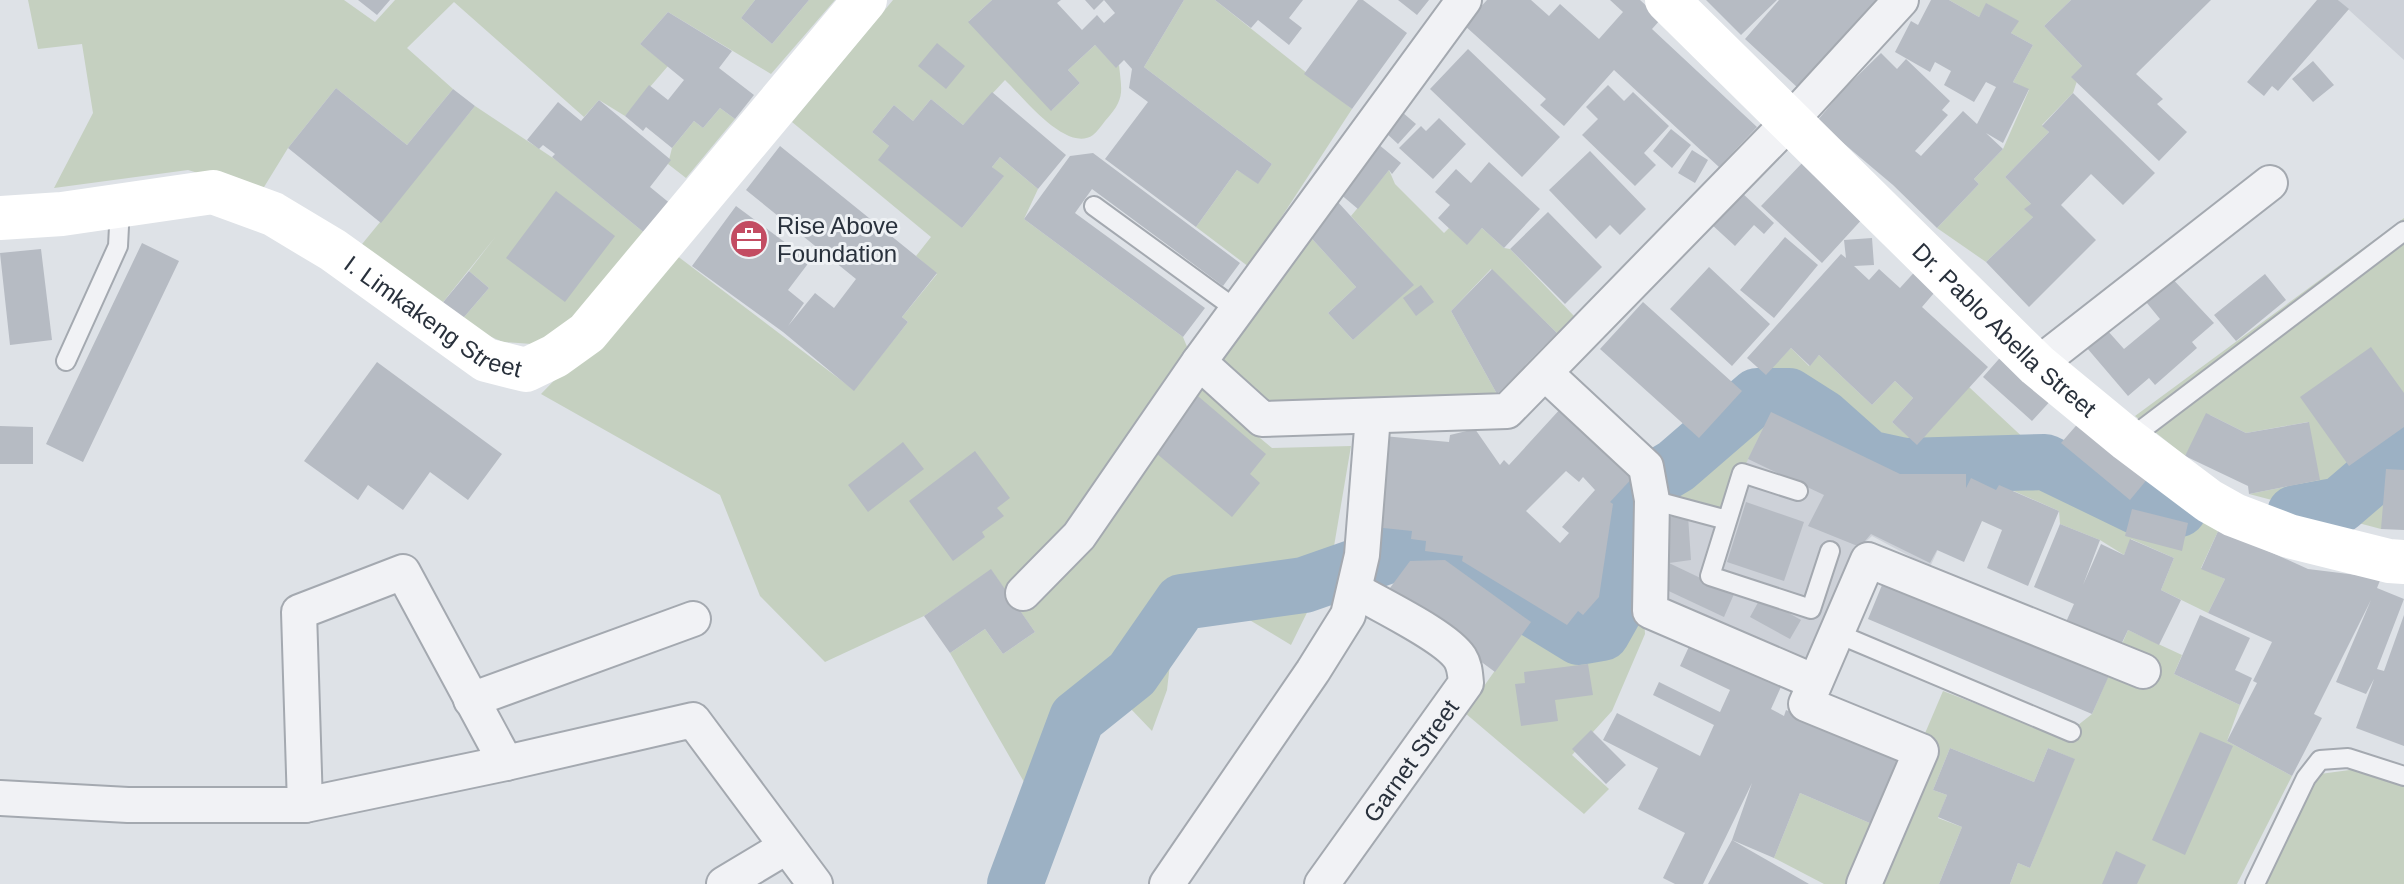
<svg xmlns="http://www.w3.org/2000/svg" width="2404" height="884" font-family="Helvetica,sans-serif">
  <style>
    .built { fill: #cdd1d8 }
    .green { fill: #c5d0c0 }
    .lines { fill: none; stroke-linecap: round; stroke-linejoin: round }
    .river { stroke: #9cb1c4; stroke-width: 56 }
    .building { fill: #b6bbc3; fill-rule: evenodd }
    .lane-casing { stroke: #a4a9b0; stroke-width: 22 }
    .street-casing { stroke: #a4a9b0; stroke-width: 38 }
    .lane { stroke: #f1f2f5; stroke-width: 18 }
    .street { stroke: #f1f2f5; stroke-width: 34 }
    .secondary { stroke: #fff; stroke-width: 44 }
    .labels { text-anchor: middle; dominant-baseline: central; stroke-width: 6; stroke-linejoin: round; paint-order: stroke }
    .poi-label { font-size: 24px; fill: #29313c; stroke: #eef1f4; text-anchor: start }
    .street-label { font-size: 24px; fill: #29313c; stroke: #eef1f4 }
  </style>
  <rect width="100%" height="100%" fill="#dee2e7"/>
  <path class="built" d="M2338,0H2404V60Z
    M1769,407L1906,475H1972L1930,567L1872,536L1860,547L1812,668L1657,598L1660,484Z"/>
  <path class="green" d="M28,0H344L375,22L395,0H755L741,18L772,44L809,0H835L771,74L668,12L640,44L668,66L625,116L599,100L584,117L454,2L407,48L453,89L407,145L336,88L288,148L261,192L188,170L54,188L93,113L82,44L38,49Z
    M893,0H992L969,21L1052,110L1080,83L1068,70L1095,45L1116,67L1119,65C1122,93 1125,99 1105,121C1101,126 1097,132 1093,135C1067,154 1022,96 1005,80L963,125L931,99L913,121L894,105L872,132L889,146L962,228L1003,177L992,167L1000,157L1038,189L1024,219L1183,337L1206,393L1272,448L1351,446L1331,564L1291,645L1223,604L1177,603L1167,690L1152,731L1108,685L1077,706L1035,801L950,653L985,629L1003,654L1035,632L991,570L924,616L825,662L760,596L720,495L541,394L676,255L854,390L908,322L902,317L937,274L916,256L931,237L792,122Z
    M1184,0H1215L1352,109L1249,267L1196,227L1237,170L1258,183L1272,164L1144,67Z
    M1949,0H2071L2044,26L2082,66L2073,93L2042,125L2049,132L2005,177L2031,204L2033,217L1986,262L1937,228L1979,184L1974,179L2003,149L2029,90L2013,82L2033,45L2011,33L2018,21L1987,4L1979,17Z
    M475,106L556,160L647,235L563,333L532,344L503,342L459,323L489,288L469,271L496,236L440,306L358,249Z
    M720,108L735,119L686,178L668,164L672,148L694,121L703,128Z
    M1389,170L1395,184L1444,233L1449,228L1467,244L1482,228L1504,248L1510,249L1574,316L1557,333L1491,269L1451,311L1497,394L1368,408L1282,412L1207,361L1304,230L1356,287L1328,313L1353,340L1413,285L1351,216Z
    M2404,218V470L2381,529L2249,494L2319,480L2308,422L2246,433L2210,415L2185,456L2135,416Z
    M1791,348L1809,366L1819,355L1872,405L1895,381L1913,398L1892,422L1917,444L1969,387L2030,444L2061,443L2130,500L2149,477L2219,529L2201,568L2225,579L2208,613L2161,590L2174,558L2131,539L2124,555L2100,540L2060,524L2059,511L1973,473L1906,476L1771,412L1724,509L1667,513L1639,530L1645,634L1612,711L1572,755L1609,789L1584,814L1465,713L1539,608L1582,626L1599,597L1614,493L1660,464L1690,431L1700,438Z
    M2128,630L2182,655L2174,674L2240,705L2227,741L2292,776L2237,884H2010L2018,863L2030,868L2074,759L2048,748L2034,782L1950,748L1933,790L1947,795L1938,818L1962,827L1939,884H1877L1923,738L1943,691L2063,737L2092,714Z
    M2357,769L2404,787V884H2263L2320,774Z
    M1800,793L1879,827L1854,884H1824L1774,858Z"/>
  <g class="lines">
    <path class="river" d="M1661,475L1676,466L1757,396H1789L1822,417L1868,458L1905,466L2045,462L2140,508L2179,509
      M2295,513L2340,505L2404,450
      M1015,884L1077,718L1132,674L1182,602L1304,585L1404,550L1449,558L1579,637L1602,633L1620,601L1629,523L1638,498"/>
  </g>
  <path class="building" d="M358,0H390L377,15Z
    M755,0H809L772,44L741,18Z
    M992,0H1061L1057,3L1082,30L1097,15L1104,23L1115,13L1104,0L1094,10L1085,0H1184L1144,67L1272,164L1258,184L1237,170L1196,227L1105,159L1148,102L1129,88L1132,69L1124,60L1116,68L1095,45L1068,70L1080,83L1051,111L968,22Z
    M1215,0H1303L1289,18L1302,28L1289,45L1258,20L1251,28Z
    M1358,0H1363L1407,33L1352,109L1304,74Z
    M1398,0H1429L1417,15Z
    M1487,0H1531L1549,16L1560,4L1599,39L1623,12L1610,0H1640L1661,19L1652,29L1757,127L1719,167L1614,70L1564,126L1540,105L1546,99L1464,25Z
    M1706,0H1777L1741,35Z
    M1779,0H1876L1798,88L1745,39Z
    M1931,0H1949L1979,17L1986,3L2019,21L2011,33L2033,45L2013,82L2029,89L2003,143L1986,133L2003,149L1974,179L1979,184L1937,228L1893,185L1817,121L1843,90L1881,53L1897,69L1906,59L1950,101L1942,110L1948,115L1915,151L1921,156L1963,111L1977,124L1996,87L1986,82L1974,102L1944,85L1951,71L1935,62L1930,72L1895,52L1911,21L1918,25Z
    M2071,0H2211L2136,74L2163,99L2157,104L2187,132L2159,161L2071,77L2082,66L2044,26Z
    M2317,0H2338L2349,9L2278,91L2272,86L2264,96L2247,82Z
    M668,12L732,51L719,68L754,95L735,119L720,108L703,128L694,121L672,148L646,127L643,131L625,116L649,85L668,100L684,80L640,44Z
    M937,43L965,66L946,89L918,66Z
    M1468,49L1560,137L1522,177L1430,89Z
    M2313,61L2334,85L2313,102L2292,79Z
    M1608,85L1624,101L1633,92L1669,126L1644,153L1656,165L1635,186L1582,135L1598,119L1586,107Z
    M336,88L407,145L453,89L475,106L381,223L288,148Z
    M992,92L1066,155L1038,189L1000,157L992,167L1004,176L962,228L878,160L889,146L872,132L894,105L913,121L931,99L963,125Z
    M2073,93L2155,173L2123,205L2091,174L2061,205L2096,240L2029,307L1986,262L2033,217L2024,209L2031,204L2005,177L2049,132L2042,126Z
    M599,100L671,160L650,187L672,205L647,235L552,157L555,154L543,145L539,149L527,140L558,102L581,121Z
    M1402,112L1416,124L1398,144L1385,132Z
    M1439,118L1466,144L1433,179L1399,148L1421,126L1426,131Z
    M1671,129L1691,145L1672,168L1653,151Z
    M1378,144L1401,163L1392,174L1389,170L1358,209L1339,193Z
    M780,146L937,273L902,317L908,322L854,391L783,332L692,266L736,206L810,261L788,290L804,303L788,326L815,293L834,308L856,279L746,190Z
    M1692,150L1708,160L1695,183L1678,173Z
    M1590,151L1646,209L1620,235L1610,225L1596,239L1549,190Z
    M1093,153L1240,263L1223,286L1092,189L1075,213L1205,308L1183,337L1024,219L1070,156Z
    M1805,160L1865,216L1822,263L1761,206Z
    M1489,162L1540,209L1504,248L1482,228L1467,245L1438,218L1450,205L1435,192L1456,169L1471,183Z
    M556,191L615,236L565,302L506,258Z
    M1740,191L1774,223L1764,234L1754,225L1735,246L1710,223Z
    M1336,200L1414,285L1353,340L1328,313L1356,287L1304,230Z
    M1548,212L1602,267L1565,304L1510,249Z
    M1785,237L1818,265L1774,318L1740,290Z
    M1872,238L1874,265L1854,266L1869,280L1879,269L1900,288L1919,267L1940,286L1922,307L1988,367L1917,445L1892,422L1913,398L1895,381L1872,405L1819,355L1810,366L1791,348L1766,375L1747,358L1841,254L1846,258L1844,240Z
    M142,243L179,261L83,462L46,444Z
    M41,249L52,340L10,345L0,253Z
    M1709,267L1770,324L1732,366L1670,309Z
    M1492,269L1557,333L1497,394L1451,311Z
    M469,271L489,288L459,323L440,306Z
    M2168,274L2214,323L2192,342L2197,348L2155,385L2149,378L2128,396L2087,348L2107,330L2124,349L2160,319L2142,297Z
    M2265,274L2286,300L2236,341L2214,315Z
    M1421,285L1434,302L1416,316L1403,298Z
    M1643,302L1742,391L1699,438L1600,349Z
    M2371,347L2404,393V427L2349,466L2300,397Z
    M2006,351L2055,396L2032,421L1983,377Z
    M377,362L502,454L468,500L430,472L403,510L368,485L358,500L304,461Z
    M1192,391L1266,454L1250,474L1260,483L1232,517L1156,453L1168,438L1160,430Z
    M1562,407L1636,474L1610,502L1613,504L1599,597L1583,615L1578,611L1567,625L1462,561L1463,556L1425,551L1426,541L1411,539L1412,531L1374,527L1383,436L1449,442L1450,435L1475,429L1500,465L1504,460L1509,465ZM1566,471L1579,482L1583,477L1595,490L1562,527L1569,533L1560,543L1526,511Z
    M1771,412L1900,474H1966V488L1971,478L1996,490L1999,485L2059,511L2028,586L1987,568L2002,530L1982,521L1964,562L1937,550L1930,563L1871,534L1860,547L1808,526L1824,495L1748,459Z
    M2206,413L2246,433L2309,422L2320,480L2249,494L2248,486L2185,456Z
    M2081,420L2149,477L2130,500L2061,443Z
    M0,426L33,427V464H0Z
    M903,442L924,469L868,512L848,485Z
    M975,451L1010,498L997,508L1004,516L982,532L985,537L953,561L909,501Z
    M2386,469L2404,470V530L2381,529Z
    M1746,502L1804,522L1784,581L1727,562Z
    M2132,509L2188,523L2182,551L2125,536Z
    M1688,516L1691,560L1669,563L1664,561L1662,517Z
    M2060,524L2100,540L2083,585L2101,544L2124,555L2130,539L2174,558L2161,590L2181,600L2159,645L2128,630L2120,647L2066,622L2074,604L2034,587Z
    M2219,529L2308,569L2381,578L2377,588L2404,599L2377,669L2384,671L2404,615V746L2356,728L2374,679L2366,694L2336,682L2371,600L2314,714L2322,718L2292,776L2227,741L2257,683L2253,681L2272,642L2208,613L2225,579L2201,569Z
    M1445,560L1531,622L1495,672L1387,592L1410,561Z
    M1669,563L1734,594L1724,617L1658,586Z
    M991,569L1035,632L1003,654L985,629L950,653L924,616Z
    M1887,573L2111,671L2092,714L1868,619Z
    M1761,597L1801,620L1790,639L1750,617Z
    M2200,615L2250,638L2235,670L2252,678L2240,705L2174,674Z
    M1693,638L1784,680L1771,709L1784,716L1786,710L1905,762L1879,827L1800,793L1774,858L1732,840L1752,783L1703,884H1675L1663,878L1685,833L1638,809L1658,768L1603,740L1617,713L1700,756L1714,725L1653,695L1659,682L1720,712L1730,690L1680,666Z
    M1588,664L1593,695L1555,700L1558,721L1521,726L1515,684L1525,683L1524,672Z
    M1591,730L1626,765L1606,784L1572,749Z
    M2200,732L2233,746L2185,855L2152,840Z
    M1950,748L2034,782L2048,748L2075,759L2030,868L2018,863L2010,884H1939L1962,827L1938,817L1947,795L1933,790Z
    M1732,840L1809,884H1708Z
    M2116,851L2146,865L2137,884H2102Z"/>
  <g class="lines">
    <defs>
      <path id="lane" d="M1094,206L1237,310
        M66,361L118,246L120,207
        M2128,440L2404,231
        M1798,491L1742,473L1710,576L1811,609L1830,551
        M1652,500L1727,520
        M1836,633L2071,732
        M2255,884L2306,778L2320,760L2348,758L2404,776"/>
      <g id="street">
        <path d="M1199,362L1262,419L1507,411L1791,120L1901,0"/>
        <path d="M2037,365L2270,183"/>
        <path d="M1545,373L1646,467L1652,500L1650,611L1815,682"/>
        <path d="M1023,593L1079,536L1199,362L1464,0"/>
        <path d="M471,700L693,619"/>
        <path d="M0,798L128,805H305L506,763L693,720L815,884"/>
        <path d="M305,805L299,612L403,572L506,763"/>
        <path d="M724,884L786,847"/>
        <path d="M1167,884L1313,671L1348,615L1362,555L1373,416"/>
        <path id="s1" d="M1322,884L1466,683C1465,674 1465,666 1460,658C1446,636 1380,605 1355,590"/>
        <path d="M1864,884L1921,751L1806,704L1868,560L2143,671"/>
      </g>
    </defs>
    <use href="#lane" class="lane-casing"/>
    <use href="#street" class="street-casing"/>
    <use href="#lane" class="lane"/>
    <use href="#street" class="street"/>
    <g class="secondary">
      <path id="s2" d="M1667,0L2037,365L2128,440L2209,501L2234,515L2289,536L2389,561L2404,562"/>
      <path id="s3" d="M0,218L62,214L213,192L273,214L333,250L486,360L526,370L555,356L587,333L865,0"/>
    </g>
  </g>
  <defs>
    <symbol id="office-disc" viewBox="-11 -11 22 22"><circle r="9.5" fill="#c34c62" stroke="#eef1f4"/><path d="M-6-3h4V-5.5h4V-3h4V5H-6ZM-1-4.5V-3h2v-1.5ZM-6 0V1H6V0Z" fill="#fff"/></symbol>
  </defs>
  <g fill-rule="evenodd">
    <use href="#office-disc" x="727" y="217" width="44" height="44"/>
  </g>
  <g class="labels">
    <g class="poi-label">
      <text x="777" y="225">Rise Above<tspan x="777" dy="28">Foundation</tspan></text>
    </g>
    <g class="street-label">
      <text stroke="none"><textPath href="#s3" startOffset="470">I. Limkakeng Street</textPath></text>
      <text stroke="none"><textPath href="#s2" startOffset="472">Dr. Pablo Abella Street</textPath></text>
      <text stroke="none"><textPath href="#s1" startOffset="152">Garnet Street</textPath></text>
    </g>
  </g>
</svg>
